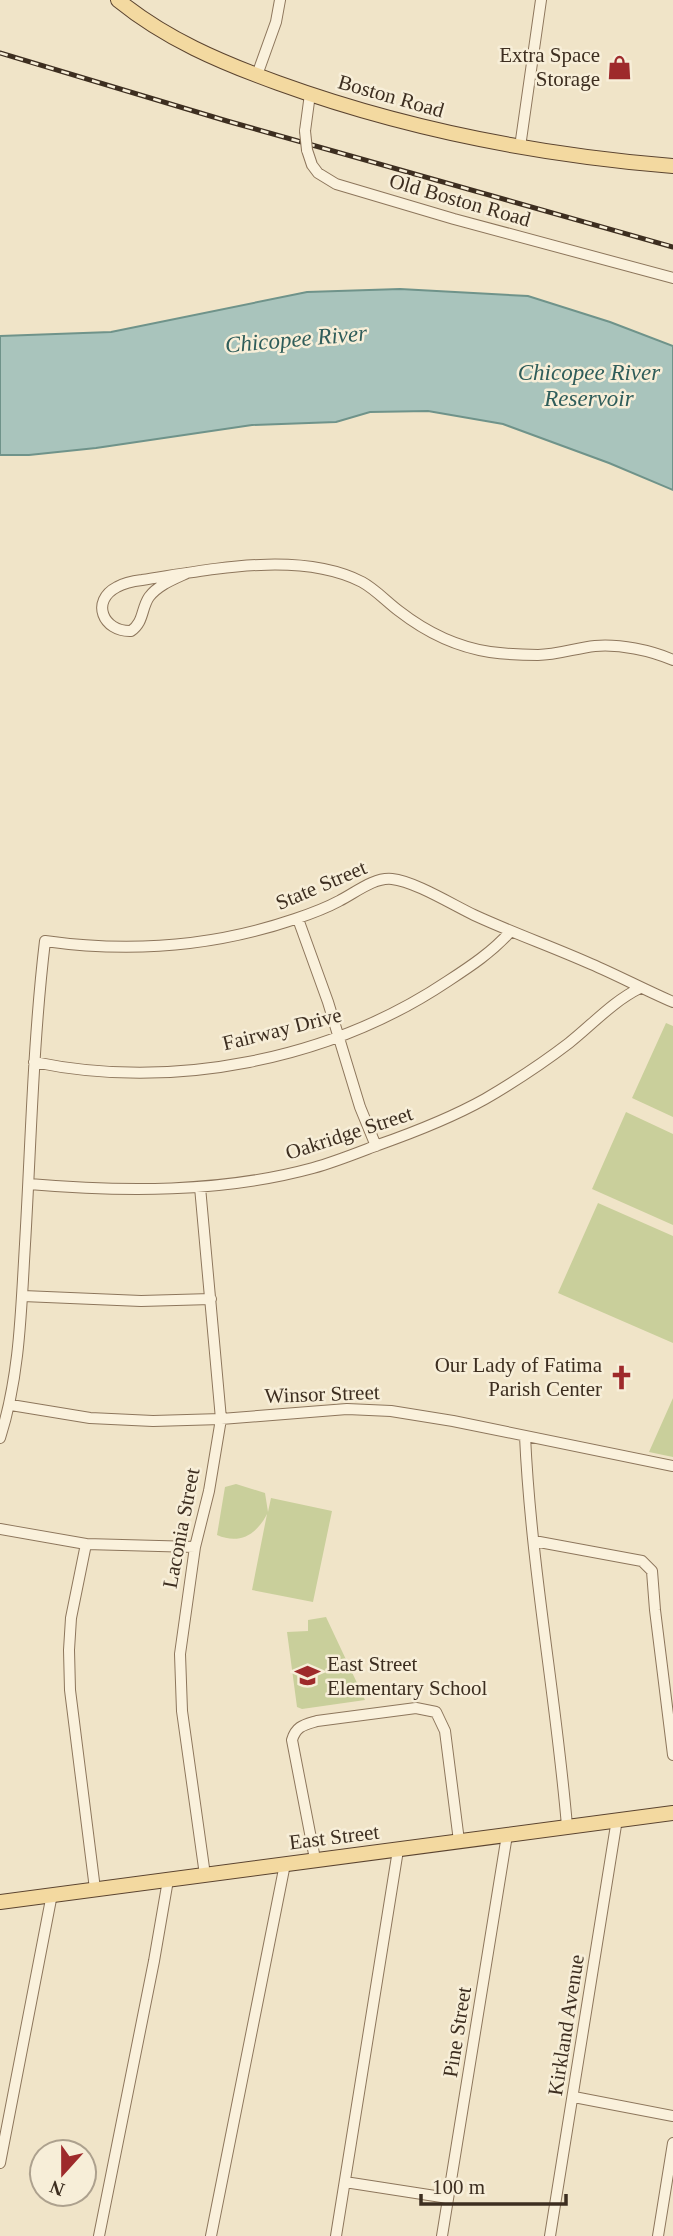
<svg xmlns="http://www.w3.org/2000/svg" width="673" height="2236" font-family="Georgia,serif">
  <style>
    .green { fill: #c9cf9b }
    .water { fill: #a9c4bc; stroke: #6f938a; stroke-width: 2 }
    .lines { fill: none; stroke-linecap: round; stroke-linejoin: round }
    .minor-casing { stroke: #8d765c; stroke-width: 12 }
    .major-casing { stroke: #5b4430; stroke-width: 16 }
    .minor { stroke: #faf1dc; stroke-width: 10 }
    .major { stroke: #f3d9a0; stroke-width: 14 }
    .rail-casing { stroke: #3d2e20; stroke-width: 5 }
    .rail { stroke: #f7eed8; stroke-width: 2.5; stroke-dasharray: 8; stroke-linecap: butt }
    .minor-bridge-casing { stroke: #8d765c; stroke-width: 12; stroke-linecap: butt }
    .minor-bridge { stroke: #faf1dc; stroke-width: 10 }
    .labels { text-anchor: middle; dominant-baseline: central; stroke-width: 5; stroke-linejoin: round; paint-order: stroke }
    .poi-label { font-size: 21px; fill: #3d2e20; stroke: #f7eed8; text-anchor: end }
    .street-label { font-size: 21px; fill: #3d2e20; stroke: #f7eed8 }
    .water-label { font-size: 23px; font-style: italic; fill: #2f5d5a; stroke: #f7eed8 }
  </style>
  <rect width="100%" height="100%" fill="#f0e4c8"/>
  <path class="green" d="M666,1023L673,1026V1117L632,1098Z
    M626,1112L673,1134V1225L592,1189Z
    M598,1203L673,1236V1343L558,1293Z
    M673,1398V1457L649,1452Z
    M236,1484L265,1493L268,1512L271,1498L332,1511L313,1602L252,1590L267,1514C257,1534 240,1545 217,1535L225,1487Z
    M326,1617L365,1700L302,1709L297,1707L287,1632L308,1631V1620Z"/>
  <path class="water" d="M400,289L528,296L610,322L673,346V490L609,463L503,424L428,411L370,412L336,422L252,425L96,448L29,455H0V336L111,332L307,292Z"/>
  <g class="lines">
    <defs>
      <path id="minor" d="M257,75L276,22L280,0
        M305,131L310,94
        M520,147L541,0
        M307,150L312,165L318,173L336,184L454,219L673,278
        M187,573C174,579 158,585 149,597C141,609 144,622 131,631C103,632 90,601 117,587C124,583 134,581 142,580C209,570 299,550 362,582C375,589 387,602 399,611C426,632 457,647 490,652C505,654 522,655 538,655C557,655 576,648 595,646C620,644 650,650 673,660
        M298,919L328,1002L360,1107L376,1146
        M34,1062C173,1091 330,1060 448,981C471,966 492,952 510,932
        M29,1184C123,1192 221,1193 313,1168C335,1162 357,1153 378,1145C415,1132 451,1118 485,1099C514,1082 543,1063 569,1043C593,1024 612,1002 640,988
        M200,1187L221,1419L209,1491L195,1547L180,1654L182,1711L205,1875
        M23,1296L141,1301L211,1299
        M11,1405L90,1418L153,1421L221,1419L347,1409L391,1411L453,1421L673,1466
        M525,1436C531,1567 556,1696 567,1826
        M0,1438C20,1375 21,1310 25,1244C31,1143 33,1041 45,941C130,953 213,947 295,919C310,914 326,908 339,901C355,893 374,877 392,879C414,881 453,905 474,915C513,933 553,947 591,964C619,976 645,990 673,1002
        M0,1529L86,1544L195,1547
        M534,1541L642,1561L652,1571L655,1610L673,1755
        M86,1544L71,1618L69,1650L70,1690L95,1889
        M315,1859L292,1740C296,1726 304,1725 317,1721L416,1708L436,1712L445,1731L459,1841
        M574,2097L673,2116
        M0,2163L52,1894
        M345,2182L448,2198
        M99,2236L154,1961L168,1880
        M211,2236L285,1864
        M336,2236L398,1850
        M442,2236L507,1835
        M550,2236L617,1819
        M658,2236L673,2143"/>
      <path id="major" d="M118,0C166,39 220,62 278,83C405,129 538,155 673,166
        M0,1902L673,1813"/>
    </defs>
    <use href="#minor" class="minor-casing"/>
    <use href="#major" class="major-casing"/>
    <use href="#minor" class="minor"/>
    <use href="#major" class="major"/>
    <defs>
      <path id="rail" d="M0,53L227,121L673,247"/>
    </defs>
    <use href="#rail" class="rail-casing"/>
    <use href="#rail" class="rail"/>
    <defs>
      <path id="minor-bridge" d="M305,131L307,150"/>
    </defs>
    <use href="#minor-bridge" class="minor-bridge-casing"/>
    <use href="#minor-bridge" class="minor-bridge"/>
  </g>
  <defs>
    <symbol id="shop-bare" viewBox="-9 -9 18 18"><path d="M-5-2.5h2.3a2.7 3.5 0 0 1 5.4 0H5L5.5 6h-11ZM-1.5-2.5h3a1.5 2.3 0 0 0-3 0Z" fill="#9e2a2b" stroke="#f7eed8" stroke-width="2.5" paint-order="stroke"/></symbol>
    <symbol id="church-bare" viewBox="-9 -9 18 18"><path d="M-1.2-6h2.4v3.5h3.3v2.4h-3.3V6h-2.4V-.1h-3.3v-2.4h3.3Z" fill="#9e2a2b" stroke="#f7eed8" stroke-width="2.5" paint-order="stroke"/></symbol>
    <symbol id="school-bare" viewBox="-9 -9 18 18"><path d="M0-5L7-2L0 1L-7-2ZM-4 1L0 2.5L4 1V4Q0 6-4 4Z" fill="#9e2a2b" stroke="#f7eed8" stroke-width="2.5" paint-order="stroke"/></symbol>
  </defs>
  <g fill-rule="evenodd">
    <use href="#shop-bare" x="602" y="50" width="35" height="35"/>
    <use href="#church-bare" x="604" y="1360" width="35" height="35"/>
    <use href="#school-bare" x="290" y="1658" width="35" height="35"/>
  </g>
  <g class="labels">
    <g class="poi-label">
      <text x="600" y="55">Extra Space<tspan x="600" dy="24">Storage</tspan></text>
      <text x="602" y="1365">Our Lady of Fatima<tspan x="602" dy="24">Parish Center</tspan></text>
      <text x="327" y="1664" text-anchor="start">East Street<tspan x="327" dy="24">Elementary School</tspan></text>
    </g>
    <g class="street-label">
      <text transform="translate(391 96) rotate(16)">Boston Road</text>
      <text transform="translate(460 200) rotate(16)">Old Boston Road</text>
      <text transform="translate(321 885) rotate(-23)">State Street</text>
      <text transform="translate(282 1029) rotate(-14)">Fairway Drive</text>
      <text transform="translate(349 1133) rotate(-18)">Oakridge Street</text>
      <text transform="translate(322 1394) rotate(-2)">Winsor Street</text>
      <text transform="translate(181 1528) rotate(-79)">Laconia Street</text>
      <text transform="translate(334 1837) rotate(-7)">East Street</text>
      <text transform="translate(566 2025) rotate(-81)">Kirkland Avenue</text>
      <text transform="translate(457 2032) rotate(-81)">Pine Street</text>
    </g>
    <g class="water-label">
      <text transform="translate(296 339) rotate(-5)">Chicopee River</text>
      <text x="589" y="372">Chicopee River<tspan x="589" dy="26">Reservoir</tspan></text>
    </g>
  </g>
  <g transform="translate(63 2173) rotate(201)"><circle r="33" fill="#f7eed8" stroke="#ada18e" stroke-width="2"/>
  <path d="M0-5L12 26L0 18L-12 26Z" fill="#9e2a2b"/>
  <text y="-10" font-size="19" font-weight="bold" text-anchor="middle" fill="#3d2e20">N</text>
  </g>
  <path d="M421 2194v10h145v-10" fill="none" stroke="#3d2e20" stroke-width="3.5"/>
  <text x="432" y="2194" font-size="21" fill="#3d2e20" stroke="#f7eed8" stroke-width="5" paint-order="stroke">100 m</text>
</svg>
